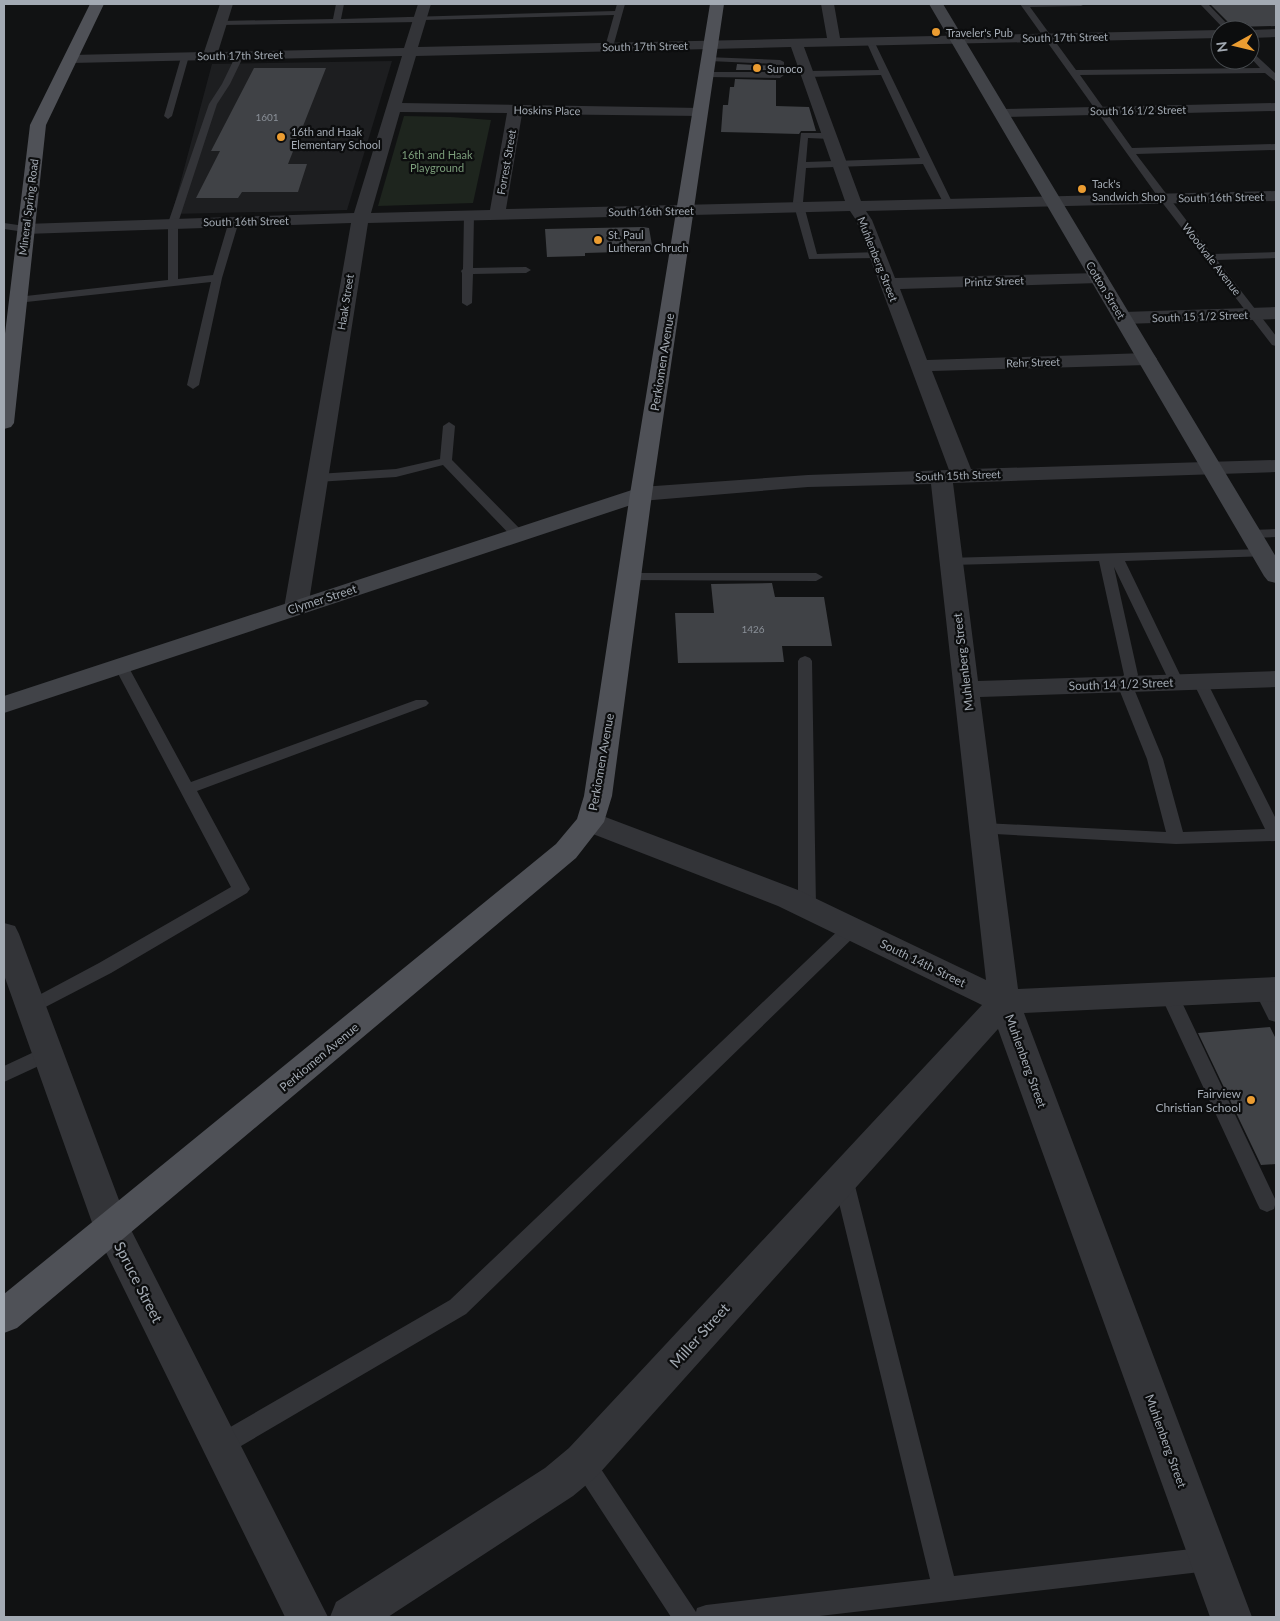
<svg xmlns="http://www.w3.org/2000/svg" width="1280" height="1621" font-family="Lato,sans-serif">
  <style>
    .built { fill: #1d1e20 }
    .green { fill: #1e251e }
    .building { fill: #404246 }
    .lines { fill: none; stroke-linecap: round; stroke-linejoin: round }
    .lane { fill: #333438; fill-rule: evenodd }
    .street { fill: #333438; fill-rule: evenodd }
    .secondary { fill: #414348; fill-rule: evenodd }
    .primary { fill: #4f5157; fill-rule: evenodd }
    .poi-dot { fill: #eb9c31; stroke: #0c0d0e; stroke-width: 2 }
    .labels { text-anchor: middle; dominant-baseline: central; stroke-width: 4.5; stroke-linejoin: round; paint-order: stroke }
    .number-label { font-size: 10px; fill: #8a9098 }
    .far-poi-label { font-size: 11px; fill: #a3aab3; stroke: #0c0d0e; text-anchor: start }
    .far-street-label { font-size: 11px; fill: #a3aab3; stroke: #0c0d0e }
    .far-park-label { font-size: 11px; fill: #7c9e7b; stroke: #0c0d0e }
    .street-label { font-size: 12px; fill: #a3aab3; stroke: #0c0d0e }
    .poi-label { font-size: 12px; fill: #a3aab3; stroke: #0c0d0e; text-anchor: end }
    .near-street-label { font-size: 15px; fill: #a3aab3; stroke: #0c0d0e }
  </style>
  <rect width="100%" height="100%" fill="#111213"/>
  <path class="built" d="M392,61L347,210L172,214L212,64Z"/>
  <path class="green" d="M404,116L451,117L491,120L473,203L378,206Z"/>
  <path class="building" d="M1210,4H1276V26L1233,27Z
    M737,64L774,66V70H736Z
    M254,68H326L288,164H307L298,192H242L238,198H196L220,151H211Z
    M735,79L776,80V106L809,107L816,131H801L799,134L721,132L723,105H728L730,87H734Z
    M643,227L649,228L653,251L585,253V256L547,257L545,229Z
    M772,583L775,597H824L832,646H782L784,662L678,663L675,613H714L711,584Z
    M1270,1027L1276,1039V1164L1261,1165L1198,1033Z"/>
  <g class="lines">
    <path class="lane" d="M336,4H344L341,19L615,11L617,4H625L613,47L609,49L605,47L614,15L424,20L420,22L220,25L216,23L220,21L333,19Z
      M1020,4H1085L1081,6L1030,7L1076,70L1260,68L1250,57V50L1276,74V82L1265,73L1080,75L1132,148L1276,144V150L1136,154L1212,254L1276,252V258L1217,260L1276,336V346L1272,345L1161,201Z
      M1200,4H1208L1233,30H1225Z
      M867,39L874,41L953,204L951,206H945L923,164L806,168L803,202L817,254L878,252L883,255L878,258L809,259L793,202L801,133H830L835,136L830,139L808,138L806,162L920,158L881,75L808,77L804,74L808,71L879,70L866,41Z
      M237,53L244,55L230,84L217,104L178,223V279L213,275L229,221L234,218L239,221L222,278L199,385L193,389L187,385L211,282L17,303L12,300L17,297L168,280V223L209,104L222,84Z
      M182,54L189,56L172,116L168,119L164,116Z
      M706,57L780,60L784,62V75L780,78L707,77L704,76V72H776V64L709,61L705,59Z
      M469,212L474,215L473,268L526,267L531,270L526,273L473,274L472,303L467,306L462,303V273L461,271L463,269L464,215Z
      M4,223L25,226L30,229L25,232L4,229Z
      M449,422L455,426L452,460L523,532L525,535L523,538H513L443,465L396,477L317,482L311,478L317,474L396,469L440,459L443,426Z
      M1276,529V537L1251,538L1244,534L1251,530Z
      M1263,549L1270,553L1268,556L1125,561L1184,683L1182,686H1172L1170,683L1114,567L1138,675L1132,684L1163,759L1183,832L1265,829L1193,682L1195,679H1205L1207,682L1276,819V841L1176,844L977,833L975,829L977,825L983,823L1166,832L1147,759L1117,684L1124,675L1099,561L951,565L946,564L944,561L946,558Z
      M629,573H816L823,577L816,581L624,580L622,577Z
      M805,656L810,658L812,661L816,907L813,912L807,913L801,912L798,907V661L800,658Z
      M121,661L126,663L128,666L191,782L416,700H426L429,703L426,706L197,791L250,889L247,893L111,973L32,1014L26,1012L23,1007L26,1002L99,963L231,887L114,666L116,663Z
      M851,922L857,924L860,929L857,934L466,1314L229,1453L221,1456L213,1453L210,1445L213,1437L450,1300L845,924Z
      M1263,983L1269,985L1276,998V1022L1269,1020L1254,990L1257,985Z
      M1169,987L1175,989L1178,994L1276,1201L1274,1209L1267,1212L1260,1209L1257,1203L1160,994L1163,989Z
      M49,1045L56,1048L58,1053L56,1058L4,1082V1066Z
      M843,1169L850,1172L853,1178L954,1576L1209,1547L1218,1550L1221,1559L1218,1568L1209,1571L811,1617H671L575,1470L571,1462L575,1454L583,1451L591,1454L696,1612L697,1608L706,1605L930,1579L833,1178L836,1172Z"/>
    <path class="street" d="M220,4H233L218,52L404,48L418,4H431L418,47L827,38L821,4H834L840,38L1220,30V38L804,47L861,201L1276,191V201L866,211L872,220L895,278L1099,273L1105,274L1108,278L1105,282L1099,283L900,289L927,360L1147,353L1154,355L1157,359L1154,363L1147,365L932,371L971,469L1276,460V472L953,483L978,681L1276,671V687L980,697L1018,989L1276,977V1001L1024,1013L1252,1617H1210L998,1029L597,1476L573,1496L388,1617H330L336,1602L545,1468L569,1448L982,1005L778,906L580,829L576,822L580,815L590,812L600,815L798,890L986,980L931,484L808,487L641,501L633,499L630,494L633,489L641,487L808,475L949,470L856,220L850,211L368,223L308,608L304,613L296,615L288,613L284,608L351,223L25,234L19,233L16,229L19,225L25,224L354,213L402,56L71,63L64,59L71,55L204,52ZM791,47L845,201L506,209L522,114L701,116L706,115L708,112L706,109L701,108L402,103L416,56ZM400,112L507,113L490,210L371,213Z
      M1276,29V37L1250,38V30Z
      M1276,103V111L1001,117L996,116L994,113L996,110L1001,109Z
      M1276,307V319L1123,324L1116,322L1114,318L1116,314L1123,312Z
      M4,923L15,926L19,934L128,1224L328,1617H285L94,1228L4,975Z"/>
    <path class="secondary" d="M929,4H943L1276,557V583L1268,581L1264,576Z
      M641,487L649,489L652,494L649,499L4,713V696Z"/>
    <path class="primary" d="M90,4H104L46,125L14,423L11,427L4,429V342L30,125Z
      M710,4H724L652,494L612,796L604,822L576,858L17,1328L4,1333V1294L556,844L577,819L584,796L630,494Z"/>
  </g>
  <g class="poi-dot">
    <circle cx="936" cy="32" r="5"/>
    <circle cx="757" cy="68" r="5"/>
    <circle cx="281" cy="137" r="5"/>
    <circle cx="1082" cy="189" r="5"/>
    <circle cx="598" cy="240" r="5"/>
    <circle cx="1251" cy="1100" r="5"/>
  </g>
  <g class="labels">
    <g class="number-label">
      <text x="267" y="117">1601</text>
      <text x="753" y="629">1426</text>
    </g>
    <g class="far-poi-label">
      <text x="946" y="32">Traveler's Pub</text>
      <text x="767" y="68">Sunoco</text>
      <text x="291" y="131">16th and Haak<tspan x="291" dy="13">Elementary School</tspan></text>
      <text x="1092" y="183">Tack's<tspan x="1092" dy="13">Sandwich Shop</tspan></text>
      <text x="608" y="234">St. Paul<tspan x="608" dy="13">Lutheran Chruch</tspan></text>
    </g>
    <g class="far-street-label">
      <text transform="translate(1065 37) rotate(-1)">South 17th Street</text>
      <text transform="translate(645 46) rotate(-1)">South 17th Street</text>
      <text transform="translate(240 55) rotate(-1)">South 17th Street</text>
      <text transform="translate(547 110) rotate(1)">Hoskins Place</text>
      <text transform="translate(1138 110) rotate(-1)">South 16 1/2 Street</text>
      <text transform="translate(506 162) rotate(-80)">Forrest Street</text>
      <text transform="translate(1221 197) rotate(-1)">South 16th Street</text>
      <text transform="translate(28 207) rotate(-83)">Mineral Spring Road</text>
      <text transform="translate(651 211) rotate(-1)">South 16th Street</text>
      <text transform="translate(246 221) rotate(-1)">South 16th Street</text>
      <text transform="translate(878 259) rotate(68)">Muhlenberg Street</text>
      <text transform="translate(1212 259) rotate(52)">Woodvale Avenue</text>
      <text transform="translate(994 281) rotate(-2)">Printz Street</text>
      <text transform="translate(1106 290) rotate(59)">Cotton Street</text>
      <text transform="translate(345 302) rotate(-81)">Haak Street</text>
      <text transform="translate(1200 316) rotate(-2)">South 15 1/2 Street</text>
      <text transform="translate(1033 362) rotate(-2)">Rehr Street</text>
      <text transform="translate(958 475) rotate(-2)">South 15th Street</text>
    </g>
    <g class="far-park-label">
      <text x="437" y="154">16th and Haak<tspan x="437" dy="13">Playground</tspan></text>
    </g>
    <g class="street-label">
      <text transform="translate(662 362) rotate(-81)">Perkiomen Avenue</text>
      <text transform="translate(322 599) rotate(-18)">Clymer Street</text>
      <text transform="translate(963 662) rotate(-97)">Muhlenberg Street</text>
      <text transform="translate(1121 684) rotate(-2)">South 14 1/2 Street</text>
      <text transform="translate(601 762) rotate(-80)">Perkiomen Avenue</text>
      <text transform="translate(923 963) rotate(26)">South 14th Street</text>
      <text transform="translate(319 1057) rotate(-40)">Perkiomen Avenue</text>
      <text transform="translate(1026 1061) rotate(70)">Muhlenberg Street</text>
      <text transform="translate(1166 1441) rotate(70)">Muhlenberg Street</text>
    </g>
    <g class="poi-label">
      <text x="1241" y="1093">Fairview<tspan x="1241" dy="14">Christian School</tspan></text>
    </g>
    <g class="near-street-label">
      <text transform="translate(139 1282) rotate(63)">Spruce Street</text>
      <text transform="translate(699 1335) rotate(-48)">Miller Street</text>
    </g>
  </g>
  <rect width="1280" height="1621" fill="none" stroke="#a3aab3" stroke-width="10"/>
  <g transform="translate(1235 45) rotate(262)"><circle r="24" fill="#0c0d0e" stroke="#484c50"/>
  <path d="M0-4L9 19L0 12L-9 19Z" fill="#eb9c31"/>
  <text y="-8" font-size="14" font-weight="bold" text-anchor="middle" fill="#a3aab3">N</text>
  </g>
</svg>
